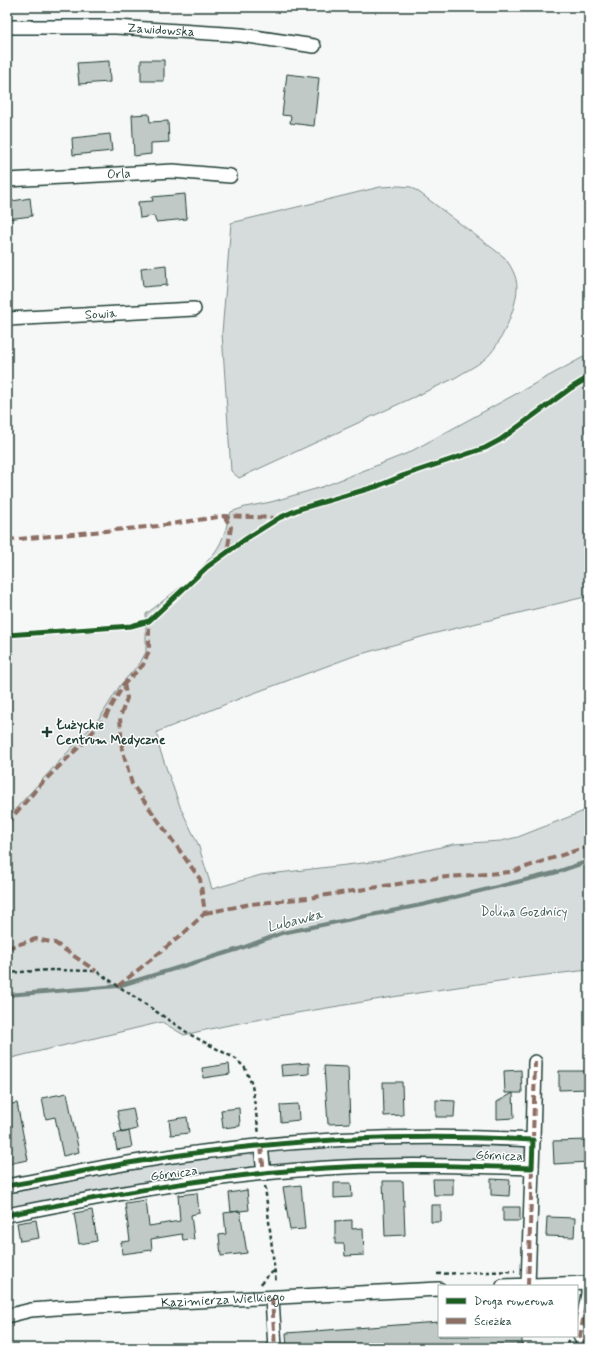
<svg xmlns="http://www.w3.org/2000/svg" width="596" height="1355" font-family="Mynerve,sans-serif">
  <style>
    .built { fill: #e6e9e8 }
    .green { fill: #d6dcdb; stroke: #7a8c88 }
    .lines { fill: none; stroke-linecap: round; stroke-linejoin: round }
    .stream { stroke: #72857f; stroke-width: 4 }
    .building { fill: #c0c9c6; stroke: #1f3d34 }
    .street-casing { stroke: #1f3d34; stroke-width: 16 }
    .path { stroke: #1f3d34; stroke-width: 2.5; stroke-dasharray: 4 3; stroke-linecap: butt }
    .street { stroke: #fff; stroke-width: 13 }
    .quiet { stroke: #8d6e63; stroke-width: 4; stroke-dasharray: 8 4; stroke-linecap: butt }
    .cycleway-casing { stroke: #fff; stroke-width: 8 }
    .cycleway { stroke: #1b5e20; stroke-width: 5 }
    .poi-dot { fill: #1f3d34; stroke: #fff; stroke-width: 1.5 }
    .labels { text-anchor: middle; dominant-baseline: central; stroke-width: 3; stroke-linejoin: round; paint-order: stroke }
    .street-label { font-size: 13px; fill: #1f3d34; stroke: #fff }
    .poi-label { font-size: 13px; font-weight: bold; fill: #1f3d34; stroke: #fff; text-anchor: start }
    .park-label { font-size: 13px; fill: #445d55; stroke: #fff }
    .water-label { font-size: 14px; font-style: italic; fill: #49615a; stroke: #fff }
  </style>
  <rect width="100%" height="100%" fill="#f6f7f7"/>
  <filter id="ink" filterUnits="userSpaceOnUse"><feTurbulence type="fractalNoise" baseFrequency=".025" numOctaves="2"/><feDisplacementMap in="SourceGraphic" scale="8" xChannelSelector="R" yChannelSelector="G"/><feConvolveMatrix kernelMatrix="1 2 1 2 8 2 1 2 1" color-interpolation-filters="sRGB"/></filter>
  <g filter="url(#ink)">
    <path class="built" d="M146,625V652L140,663L121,684L101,716L7,818V639L132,629Z"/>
    <path class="green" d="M399,186L411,187L420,193L504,257C511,266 517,276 517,288C517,307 500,347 485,359C475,367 464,372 453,379L239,478L231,471L222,333L231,223L380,187Z
      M589,354V596L432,634L354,656L246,696L157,732L159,747L168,773L181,809L198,844L212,889L261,875L380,861L454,844L501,841L518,837L589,809V970C507,979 426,991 345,1005C291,1014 237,1022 184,1035L162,1022L7,1059V818L101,716L121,684L140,663L146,652V614C167,598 208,567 220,544C225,535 227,522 231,512L245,507L271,502L322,487L408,453Z
      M435,1142L525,1146L526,1159L523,1162L270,1166L268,1164L269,1151L314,1146Z
      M255,1152L258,1163L257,1168L7,1209V1191L135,1167Z"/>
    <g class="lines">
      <path class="stream" d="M7,995L118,986L239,949L282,933L426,904L554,873L589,861"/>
    </g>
    <path class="building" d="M141,60H164V81H141Z
      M109,61L110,82L79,84L77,63Z
      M287,74L319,78L314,126L290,123L291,116L282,115Z
      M149,114L150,122L168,121L169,142L151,143V154L134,156L132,115Z
      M110,134L112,151L73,155L72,138Z
      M185,194L187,219L156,222L154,216L140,218L138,202L153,201L152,197Z
      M30,198L32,216L7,219V202Z
      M166,265L167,285L143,287L141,268Z
      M309,1063V1074L282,1076L281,1065Z
      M229,1064L230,1074L203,1078L202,1068Z
      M324,1066L348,1067L350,1123L328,1124Z
      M521,1070L522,1093H513L514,1118L497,1119V1102L513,1093H505L504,1071Z
      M559,1071H589V1089L559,1090Z
      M383,1082H402L403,1115L384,1116Z
      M67,1093L79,1152L63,1156L55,1117L46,1119L42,1098Z
      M436,1100L455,1101L454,1117H436Z
      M17,1103L28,1160L7,1164V1105Z
      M298,1104L299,1120L281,1122L280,1105Z
      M133,1108L137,1129L122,1133L117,1111Z
      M239,1108L240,1126L223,1128L221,1110Z
      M187,1117L189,1133L171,1135L169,1120Z
      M129,1131L132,1147L117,1150L114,1134Z
      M589,1140V1162L554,1164L553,1141Z
      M433,1179H453V1195H434Z
      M491,1179L510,1180L509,1196L491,1195Z
      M383,1181H403L405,1235L385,1236Z
      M334,1183H351L352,1197L334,1198Z
      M301,1185L305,1229L290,1230L283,1187Z
      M247,1190L249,1210L231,1212L229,1193Z
      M197,1193L199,1213L191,1215L194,1239L183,1240L182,1234L151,1239L152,1250L122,1254L121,1242L130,1241L125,1203L146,1200L149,1226L180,1221L178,1195Z
      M431,1205H441V1222H431Z
      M503,1207H520V1221H503Z
      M92,1210L97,1241L79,1244L74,1213Z
      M240,1211L247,1253L221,1256L219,1235L226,1234L224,1213Z
      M547,1217L575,1218L574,1237L546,1236Z
      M36,1220L39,1238L20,1241L17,1223Z
      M352,1220V1229L363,1228L364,1255L345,1256L344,1244H335V1221Z
      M439,1322V1336H522V1345L471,1348H287L286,1333Z"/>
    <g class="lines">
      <defs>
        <g id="street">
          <path id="s1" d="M7,27H116L241,35L314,46"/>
          <path id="s2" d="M7,180L173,171L230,176"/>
          <path id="s3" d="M7,319L194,309"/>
          <path d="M533,1140L535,1062"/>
          <path d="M261,1146L264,1174"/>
          <path d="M7,1186C51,1178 96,1168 141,1161C270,1140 403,1133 533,1140L532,1168C470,1166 407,1164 345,1167C231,1172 118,1193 7,1215"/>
          <path d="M528,1285L532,1168"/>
          <path d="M503,1286L589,1283"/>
          <path d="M272,1298L275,1348"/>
          <path id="s4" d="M7,1316L31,1310L57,1308L439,1289"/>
          <path d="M587,1348L580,1336L588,1294V1283"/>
        </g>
      </defs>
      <use href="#street" class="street-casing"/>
      <path class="path" d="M7,973L51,970L96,971L191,1035L236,1059L245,1068L252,1085L259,1134
        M265,1186L276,1283
        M437,1274L515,1271
        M261,1284L264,1279L274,1271
        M562,1348L569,1341"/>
      <use href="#street" class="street"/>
      <path class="quiet" d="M224,516L231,527L227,553
        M7,540L158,526L224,516L278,518
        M7,823L43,782L82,744L105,718L124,684L143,665L149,651V621
        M205,913L251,904L308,898L436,878L511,872L589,846
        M7,948L36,939L55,943L96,971
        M118,986L184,933L205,913L200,879L132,784L122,749L120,717L127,698L124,684
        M533,1140L535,1062
        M261,1146L264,1174
        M528,1285L532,1168
        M272,1298L275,1348
        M587,1348L580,1336L588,1294V1283"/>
      <defs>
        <path id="cycleway" d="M7,635L131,626L149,621L207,567L247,538L279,518L299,509L378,486L402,476L485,448L500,440L571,388L589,377
          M7,1186C51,1178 96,1168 141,1161C270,1140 403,1133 533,1140L532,1168C470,1166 407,1164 345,1167C231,1172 118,1193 7,1215"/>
      </defs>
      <use href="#cycleway" class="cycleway-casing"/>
      <use href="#cycleway" class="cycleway"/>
    </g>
  </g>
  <path class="poi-dot" d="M45 726h4v4h4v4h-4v4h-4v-4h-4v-4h4z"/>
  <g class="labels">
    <g class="street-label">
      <text stroke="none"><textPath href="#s1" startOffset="154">Zawidowska</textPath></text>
      <text stroke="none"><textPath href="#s2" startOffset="112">Orla</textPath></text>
      <text stroke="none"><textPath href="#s3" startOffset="94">Sowia</textPath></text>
      <text transform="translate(499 1156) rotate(2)">Górnicza</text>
      <text transform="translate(174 1174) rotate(-8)">Górnicza</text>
      <text stroke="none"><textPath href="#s4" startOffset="217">Kazimierza Wielkiego</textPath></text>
    </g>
    <g class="poi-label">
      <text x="56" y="725">Łużyckie<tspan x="56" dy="15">Centrum Medyczne</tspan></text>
    </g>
    <g class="park-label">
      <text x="524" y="912">Dolina Gozdnicy</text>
    </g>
    <g class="water-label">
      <text transform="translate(295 921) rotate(-14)">Lubawka</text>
    </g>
  </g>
  <rect width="596" height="1355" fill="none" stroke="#fff" stroke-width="24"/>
  <rect x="12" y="12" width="572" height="1331" fill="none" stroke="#1f3d34" stroke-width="1.5" filter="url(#ink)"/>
  <rect x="438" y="1285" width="140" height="52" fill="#ffffff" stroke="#a5b1ae"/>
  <rect x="446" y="1298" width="20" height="6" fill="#1b5e20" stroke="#a5b1ae"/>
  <text x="474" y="1305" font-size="12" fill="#1f3d34">Droga rowerowa</text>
  <rect x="446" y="1318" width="20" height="6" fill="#8d6e63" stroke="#a5b1ae"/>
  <text x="474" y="1325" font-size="12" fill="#1f3d34">Ścieżka</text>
</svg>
